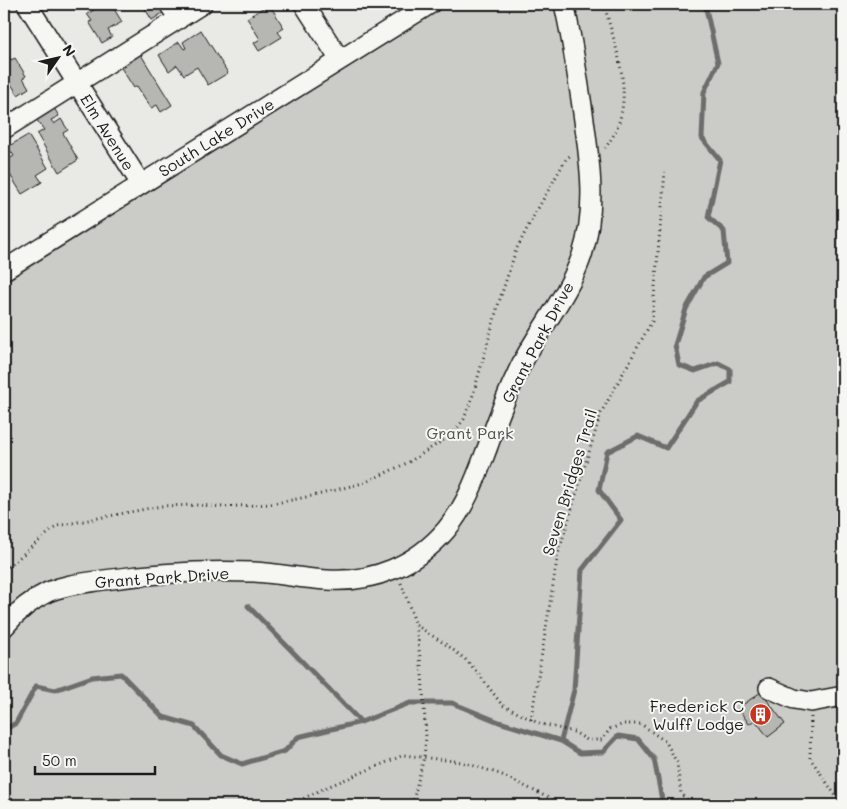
<svg xmlns="http://www.w3.org/2000/svg" width="847" height="809" font-family="Mali,sans-serif">
  <style>
    .green { fill: #cbcbc7; stroke: #747472 }
    .lines { fill: none; stroke-linecap: round; stroke-linejoin: round }
    .stream { stroke: #6d6d6c; stroke-width: 5 }
    .building { fill: #b6b6b3; stroke: #1c1c1c }
    .minor-casing { stroke: #1c1c1c; stroke-width: 22 }
    .path { stroke: #1c1c1c; stroke-width: 3; stroke-dasharray: 1 4; stroke-linecap: butt }
    .minor { stroke: #f6f6f2; stroke-width: 19 }
    .labels { text-anchor: middle; dominant-baseline: central; stroke-width: 4; stroke-linejoin: round; paint-order: stroke }
    .street-label { font-size: 16px; fill: #1c1c1c; stroke: #f6f6f2 }
    .park-label { font-size: 16px; fill: #51514f; stroke: #f6f6f2 }
    .poi-label { font-size: 16px; fill: #1c1c1c; stroke: #f6f6f2; text-anchor: end }
  </style>
  <rect width="100%" height="100%" fill="#e9e9e5"/>
  <filter id="ink" filterUnits="userSpaceOnUse"><feTurbulence type="fractalNoise" baseFrequency=".02" numOctaves="2"/><feDisplacementMap in="SourceGraphic" scale="10" xChannelSelector="R" yChannelSelector="G"/><feConvolveMatrix kernelMatrix="1 2 1 2 8 2 1 2 1" color-interpolation-filters="sRGB"/></filter>
  <g filter="url(#ink)">
    <path class="green" d="M449,4H843V805H4V283Z"/>
    <g class="lines">
      <path class="stream" d="M248,606L361,722
        M4,730L16,723L36,686L55,690L92,677L121,674L163,717L194,726L221,755L242,764L285,751L298,737L361,722L410,703H452L499,722L561,741
        M663,805L654,759L638,739L618,736L603,752L580,753L561,741L574,690L582,570L621,520L599,490L607,452L638,436L666,448L697,401L730,382V369L718,363L695,371L679,365L675,345L686,309L704,277L727,263L724,231L708,217L720,160L702,138L704,92L718,63L705,4"/>
    </g>
    <path class="building" d="M104,4H111L122,22L108,30L112,37L102,43L89,22L92,21L87,14Z
      M142,4H159L164,12L152,20Z
      M269,4L284,28L278,32L282,37L259,51L254,43L260,39L247,18Z
      M201,30L228,73L208,85L197,67L184,75L177,65L169,71L159,55L179,42L184,49L186,48L183,42Z
      M138,50L172,105L161,112L157,105L151,108L137,86L134,88L118,63Z
      M7,53L11,60L15,58L26,76L23,78L29,88L18,95L11,84L4,89V55Z
      M52,105L59,116L51,120L54,124L61,119L68,130L63,133L78,160L59,172L37,134L44,130L34,116Z
      M28,135L48,168L37,175L42,182L22,194L4,165V162L14,156L10,150L4,154V137L9,146Z
      M4,195L9,202L4,205Z
      M761,692L785,724L768,737L755,720L749,724L738,708Z"/>
    <g class="lines">
      <defs>
        <path id="minor" d="M27,4L141,184
          M169,4L179,19
          M304,4L340,60
          M4,129L202,4
          M4,270L430,4
          M4,627C16,613 31,600 48,592C66,584 85,583 104,580C154,573 204,570 254,572C278,573 302,579 327,580C373,583 416,565 446,530C467,505 477,475 488,446C497,420 507,394 519,369C538,330 568,297 582,255C598,206 589,156 582,106C577,72 572,38 564,4
          M769,688L794,699L811,702L843,696"/>
      </defs>
      <use href="#minor" class="minor-casing"/>
      <path class="path" d="M604,4C616,51 640,104 605,148
        M4,570L57,526L161,506L200,505L223,507L271,504L317,495L366,482L409,462L453,434L464,419L473,395L499,302L516,250L532,219L566,159L572,154
        M401,583L416,625L422,674L426,737L424,757L412,805
        M416,625L448,646L465,659L478,673L502,705L538,723L574,732L587,740H602L610,729L624,724H641L666,742L677,763L681,794L693,805
        M811,717L810,758L842,805
        M531,720L558,554L601,413L652,321L665,172
        M290,805L327,787L404,755L462,762L500,774L563,805"/>
      <use href="#minor" class="minor"/>
    </g>
  </g>
  <defs>
    <symbol id="building-disc" viewBox="-11 -11 22 22"><circle r="9.5" fill="#c8321e" stroke="#f6f6f2"/><path d="M-4-6H4V6H1V3H-1V6H-4ZM-2.5-4.3h1.7v1.8h-1.7ZM.8-4.3h1.7v1.8H.8ZM-2.5-1h1.7V.8h-1.7ZM.8-1h1.7V.8H.8Z" fill="#fff"/></symbol>
  </defs>
  <g fill-rule="evenodd">
    <use href="#building-disc" x="748" y="702" width="25" height="25"/>
  </g>
  <g class="labels">
    <g class="street-label">
      <text transform="translate(108 132) rotate(58)">Elm Avenue</text>
      <text transform="translate(216 137) rotate(-32)">South Lake Drive</text>
      <text transform="translate(537 342) rotate(-62)">Grant Park Drive</text>
      <text transform="translate(569 482) rotate(-73)">Seven Bridges Trail</text>
      <text transform="translate(162 577) rotate(-4)">Grant Park Drive</text>
    </g>
    <g class="park-label">
      <text x="470" y="432">Grant Park</text>
    </g>
    <g class="poi-label">
      <text x="744" y="705">Frederick C<tspan x="744" dy="18">Wulff Lodge</tspan></text>
    </g>
  </g>
  <rect width="847" height="809" fill="none" stroke="#f6f6f2" stroke-width="20"/>
  <rect x="10" y="10" width="827" height="789" fill="none" stroke="#1c1c1c" stroke-width="2" filter="url(#ink)"/>
  <g transform="translate(58 58) rotate(56)" stroke="#f6f6f2" stroke-width="4" paint-order="stroke">
  <path d="M0-4L9 19L0 12L-9 19Z" fill="#1c1c1c"/>
  <text y="-8" font-size="14" font-weight="bold" text-anchor="middle" fill="#1c1c1c">N</text>
  </g>
  <path d="M35 766v8h120v-8" fill="none" stroke="#1c1c1c" stroke-width="2.5"/>
  <text x="42" y="766" font-size="15" fill="#1c1c1c" stroke="#f6f6f2" stroke-width="4" paint-order="stroke">50 m</text>
</svg>
